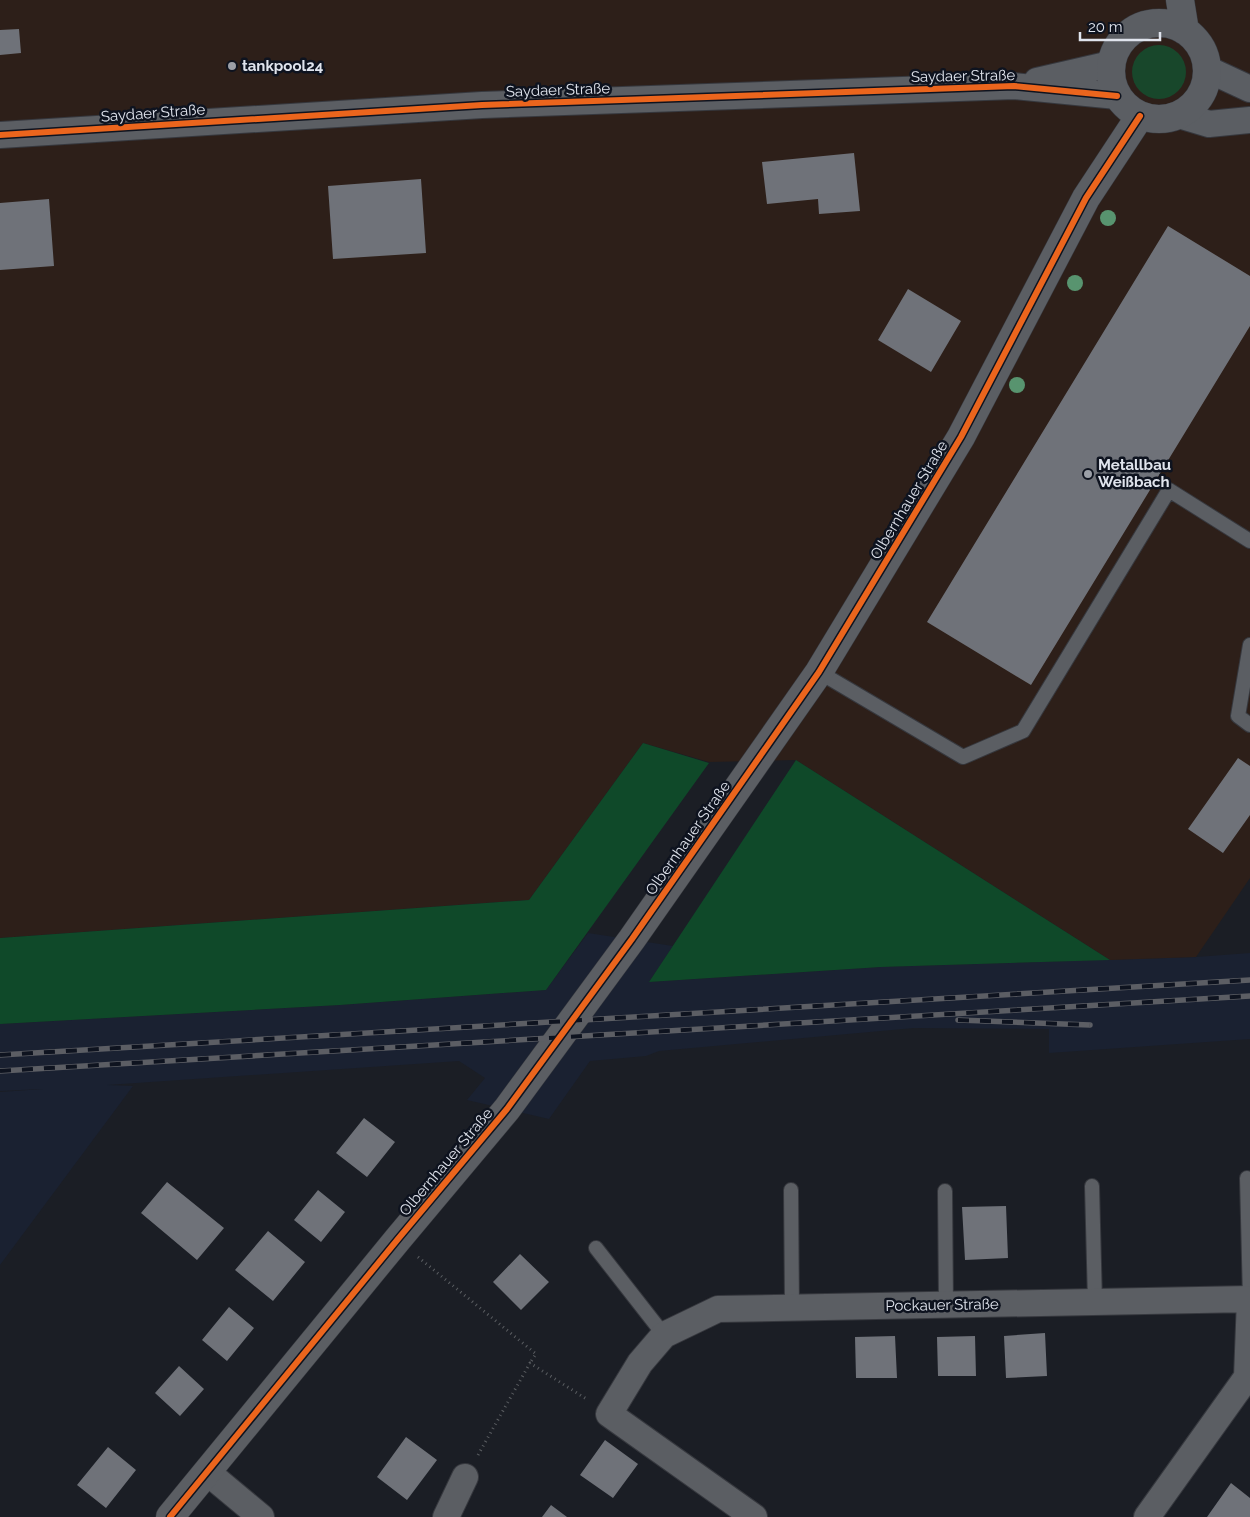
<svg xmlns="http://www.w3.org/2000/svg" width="1250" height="1517" font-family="Raleway,sans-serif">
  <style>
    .built { fill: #1a2131 }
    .industrial { fill: #2d1f19 }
    .green { fill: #18472b }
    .forest { fill: #0f4929 }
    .building { fill: #6f7279 }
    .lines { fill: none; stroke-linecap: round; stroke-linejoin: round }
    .service-casing { stroke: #36383e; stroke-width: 16 }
    .minor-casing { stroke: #36383e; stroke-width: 28 }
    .tertiary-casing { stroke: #36383e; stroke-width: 29 }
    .path { stroke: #5b5e62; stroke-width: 3; stroke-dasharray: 1 4; stroke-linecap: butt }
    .service { stroke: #5b5e63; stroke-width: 14 }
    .minor { stroke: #5b5e63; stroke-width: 26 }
    .tertiary { stroke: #5b5e63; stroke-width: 28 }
    .rail-casing { stroke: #5c5e64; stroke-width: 5.5 }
    .rail { stroke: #0e131f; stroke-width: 4; stroke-dasharray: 11; stroke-linecap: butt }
    .cycleway-casing { stroke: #0e131f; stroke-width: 9 }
    .cycleway { stroke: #eb651d; stroke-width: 6 }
    .tree { fill: #58946f }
    .poi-dot { fill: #9b9fa7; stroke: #0e131f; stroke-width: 2 }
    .labels { text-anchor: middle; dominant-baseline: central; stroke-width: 5; stroke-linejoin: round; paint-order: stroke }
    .poi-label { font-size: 15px; font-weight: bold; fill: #e0e4ed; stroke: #0e131f; text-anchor: start }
    .street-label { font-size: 15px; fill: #e0e4ed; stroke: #0e131f }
  </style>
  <rect width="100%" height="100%" fill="#1b1e25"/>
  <path class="built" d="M588,933L673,946L649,982L881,967L1196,957L1250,953V1039L1049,1053V1029L914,1028L659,1051L646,1056L590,1061L549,1119L467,1100L485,1078L459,1061L107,1085L133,1086L0,1265V1092L43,1089L0,1091V1024L340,1005L546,990Z"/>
  <path class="industrial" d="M0,0H1250V878L1196,957L1110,960L796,760L709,762L643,743L529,900L0,938Z"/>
  <path class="green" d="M1132 72a27 27 0 1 1 54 0a27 27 0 1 1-54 0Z"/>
  <path class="forest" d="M643,743L709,763L546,990L340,1005L0,1024V938L529,900Z
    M796,760L1110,960L881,967L649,982Z"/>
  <path class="building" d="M19,29L21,53L0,55V30Z
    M854,153L860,211L819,214L818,199L767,204L762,162Z
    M421,179L426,253L333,259L328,186Z
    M49,199L54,266L0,270V203Z
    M1168,226L1250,276V326L1031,685L927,622Z
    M908,289L961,321L931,372L878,340Z
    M1238,758L1250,766V815L1223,853L1188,829Z
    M364,1118L395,1142L367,1177L336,1153Z
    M167,1182L224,1228L197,1260L141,1213Z
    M318,1190L345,1212L321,1242L294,1220Z
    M1006,1206L1008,1258L965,1260L962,1207Z
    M268,1231L305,1262L273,1301L235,1270Z
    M520,1254L549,1282L521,1310L493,1282Z
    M229,1307L254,1328L227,1361L202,1340Z
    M1045,1333L1047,1376L1006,1378L1004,1336Z
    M895,1336L897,1378H856L855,1337Z
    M975,1336L976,1376H938L937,1337Z
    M179,1366L204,1389L180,1416L155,1393Z
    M406,1437L437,1460L407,1500L377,1477Z
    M605,1440L638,1464L613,1498L580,1475Z
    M108,1447L136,1470L106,1508L77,1485Z
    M1231,1483L1250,1498V1517H1207Z
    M551,1505L567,1517H542Z"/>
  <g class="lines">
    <defs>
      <path id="service" d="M1250,645L1238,716L1250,725
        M819,672L963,757L1023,731L1169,490L1250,541
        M1247,1178L1250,1299
        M1092,1186L1095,1302
        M791,1190L792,1308
        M945,1191L946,1305
        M596,1248L664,1335"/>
      <path id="minor" d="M1207,69L1250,89
        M1037,81L1111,64
        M1179,115L1209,124L1250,120
        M0,135L482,105L1014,86L1117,96
        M207,1472L261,1517
        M446,1517L465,1477
        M754,1517L609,1414L640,1363L664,1335L718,1309L1250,1299L1247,1377L1147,1517"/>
      <path id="tertiary" d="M1180,0L1185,31
        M1111 71a48 48 0 1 1 96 0a48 48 0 1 1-96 0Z
        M170,1517L398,1239L507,1109L632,939L819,672L961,437L1086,198L1140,116"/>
    </defs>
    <use href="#service" class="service-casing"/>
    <use href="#minor" class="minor-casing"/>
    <use href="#tertiary" class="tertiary-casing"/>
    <path class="path" d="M418,1257L536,1354L530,1363
      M478,1455L530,1363L588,1400"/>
    <use href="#service" class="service"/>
    <use href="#minor" class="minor"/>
    <use href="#tertiary" class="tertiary"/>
    <defs>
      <path id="rail" d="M958,1020L1090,1025
        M0,1055L1250,980
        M0,1071L1250,996"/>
    </defs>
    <use href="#rail" class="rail-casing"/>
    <use href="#rail" class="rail"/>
    <defs>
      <path id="cycleway" d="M0,135L482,105L1014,86L1117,96
        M170,1517L398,1239L507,1109L632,939L819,672L961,437L1086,198L1140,116"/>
    </defs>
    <use href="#cycleway" class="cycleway-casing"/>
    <use href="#cycleway" class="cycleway"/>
  </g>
  <g class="tree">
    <circle cx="1108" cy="218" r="8"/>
    <circle cx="1075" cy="283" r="8"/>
    <circle cx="1017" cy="385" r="8"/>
  </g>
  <g class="poi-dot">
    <circle cx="232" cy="66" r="5"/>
    <circle cx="1088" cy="474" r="5"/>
  </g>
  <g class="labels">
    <g class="poi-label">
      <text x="242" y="66">tankpool24</text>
      <text x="1098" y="465">Metallbau<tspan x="1098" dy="17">Weißbach</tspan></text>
    </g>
    <g class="street-label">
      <text transform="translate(963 76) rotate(-1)">Saydaer Straße</text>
      <text transform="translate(558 90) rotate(-2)">Saydaer Straße</text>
      <text transform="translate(153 113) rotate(-4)">Saydaer Straße</text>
      <text transform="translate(909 500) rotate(-59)">Olbernhauer Straße</text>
      <text transform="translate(688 838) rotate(-55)">Olbernhauer Straße</text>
      <text transform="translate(446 1162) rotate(-50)">Olbernhauer Straße</text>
      <text transform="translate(942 1305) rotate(-1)">Pockauer Straße</text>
    </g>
  </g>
  <path d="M1080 32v8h80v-8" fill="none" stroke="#e0e4ed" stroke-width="2.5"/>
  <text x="1088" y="32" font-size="15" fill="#e0e4ed" stroke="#0e131f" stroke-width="4" paint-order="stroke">20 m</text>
</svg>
